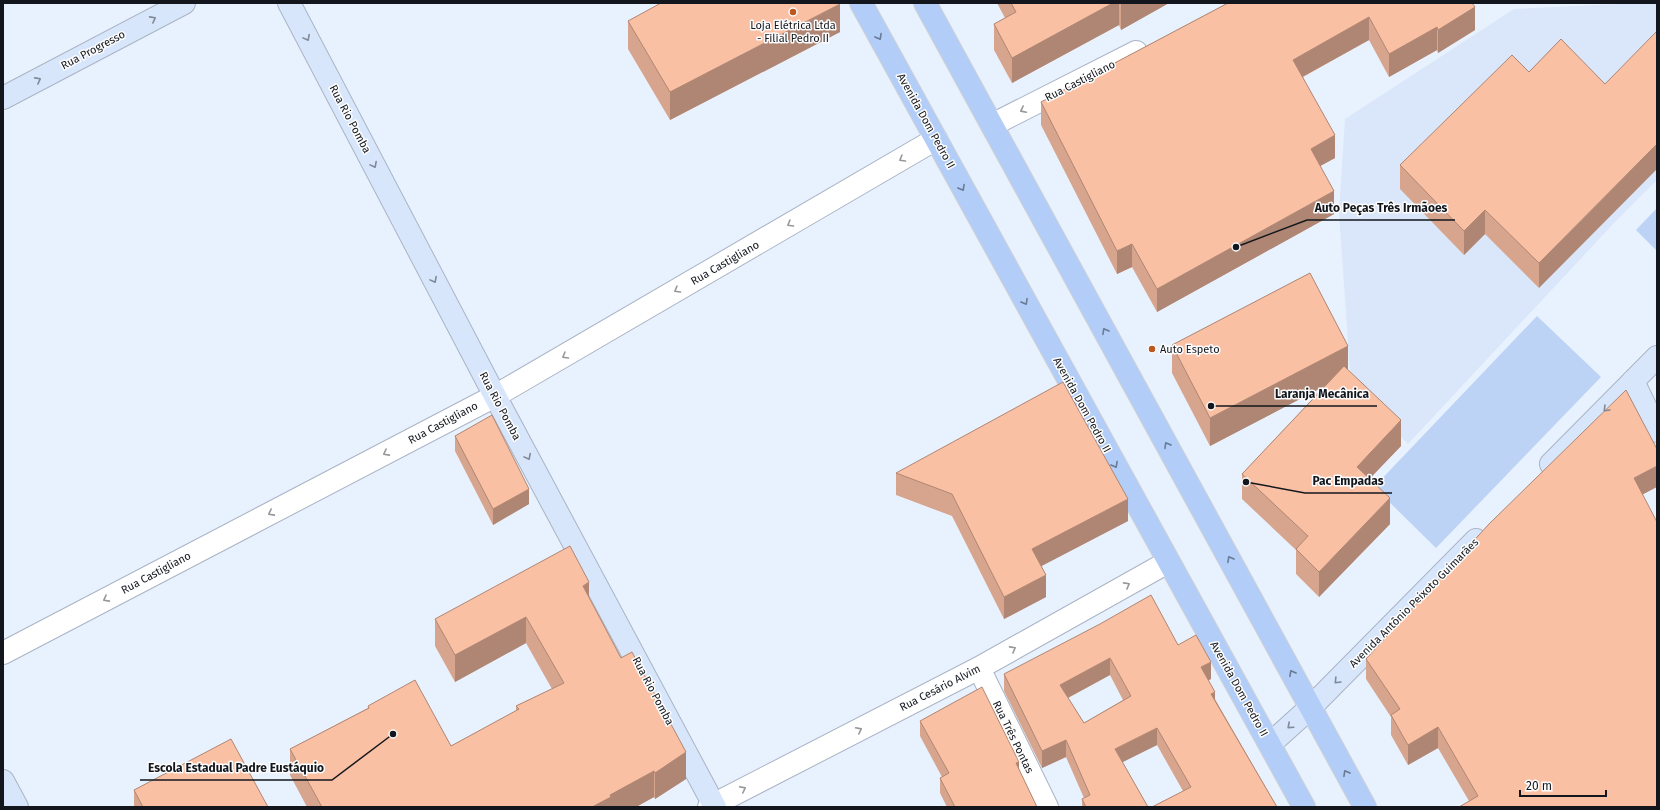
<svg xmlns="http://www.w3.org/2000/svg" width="1660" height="810" font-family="'Fira Sans',sans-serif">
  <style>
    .built { fill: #dae6f9 }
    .green { fill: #bdd3f5 }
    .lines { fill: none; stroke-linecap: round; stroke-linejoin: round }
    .street-casing { stroke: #aab4c4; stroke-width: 24 }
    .secondary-casing { stroke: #aab4c4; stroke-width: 24 }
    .primary-casing { stroke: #d0d1d2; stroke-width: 24 }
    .street { stroke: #fff; stroke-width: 22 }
    .secondary { stroke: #d8e6fc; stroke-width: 22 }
    .primary { stroke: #b2cdf8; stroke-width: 22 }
    .wall { fill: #d7a58d; fill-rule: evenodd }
    .shaded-wall { fill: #af8673 }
    .building { fill: #fac0a4; stroke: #af8673; fill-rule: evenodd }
    .oneway { stroke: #7f8998 }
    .oneway2 { stroke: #6a7b95 }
    .oneway3 { stroke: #959799 }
    .poi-dot { fill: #bb581f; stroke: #fdfdfd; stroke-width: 1.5 }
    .labels { text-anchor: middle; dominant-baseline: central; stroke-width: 3; stroke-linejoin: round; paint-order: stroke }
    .poi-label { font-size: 11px; fill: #13171d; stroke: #fdfdfd }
    .street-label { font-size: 11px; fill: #13171d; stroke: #fdfdfd }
    .leader { fill: none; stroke: #13171d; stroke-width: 1.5 }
    .callout-dot { fill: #13171d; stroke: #fdfdfd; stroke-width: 1.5 }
    .callout-label { font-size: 12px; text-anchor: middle; font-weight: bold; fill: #13171d; stroke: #fdfdfd; stroke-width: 3; stroke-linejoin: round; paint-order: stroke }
  </style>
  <rect width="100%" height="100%" fill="#e8f1fe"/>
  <path class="built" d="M1640,3H1657V180L1613,224L1408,444L1351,384L1339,213L1345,119L1514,9Z"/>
  <path class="green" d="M1657,208V251L1636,230Z
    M1537,316L1601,377L1436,548L1374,487Z"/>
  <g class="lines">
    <defs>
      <path id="street" d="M992,125L1136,52
        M3,653L495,396L936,139
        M979,668L1047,807
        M709,807L979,668L1168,562"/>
      <path id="secondary" d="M289,3L495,396L715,807
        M3,98L184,3
        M1633,381L1657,431
        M1551,464L1657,357
        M1270,744L1311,707L1476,540
        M3,781L17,807"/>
      <path id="primary" d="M861,3L1304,807
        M925,3L1365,807"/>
    </defs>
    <use href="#street" class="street-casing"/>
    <use href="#secondary" class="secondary-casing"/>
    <use href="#primary" class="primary-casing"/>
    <use href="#street" class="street"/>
    <use href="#secondary" class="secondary"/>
    <use href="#primary" class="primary"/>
  </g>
  <path class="wall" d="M997,3H1169L1121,30L1119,25L1012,83L994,50V24L1005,18Z
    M1228,3H1472L1475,30L1438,53L1437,50L1389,77L1369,40L1303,77L1335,158L1320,166L1334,214L1157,312L1132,267L1117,274L1041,125V102Z
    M628,21L840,32L670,120L628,49Z
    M1561,39L1539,288L1485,234L1464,255L1400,189V165L1529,72Z
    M1172,345L1348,370L1401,446L1369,479L1390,524L1319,597L1296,574V550L1242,499V474L1326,385L1210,446L1172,373Z
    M455,436L529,504L493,525L455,451Z
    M896,473L1128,521L1041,566L1046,597L1004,619L952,516L896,495Z
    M1643,494L1657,807L1469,801L1438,748L1408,765L1391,735V717L1366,679V659Z
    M589,598L686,779L655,799L654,797L636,807H307L290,775V749L368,708V706L451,746L516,711V706L552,689L526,643L455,682L435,646V619Z
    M1178,645L1211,679L1208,680L1215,699L1277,807L1183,791L1157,745L1122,762L1148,807H1082V799L1084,798L1066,757L1042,768L1004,691V674ZM1110,675L1123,700L1084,723L1068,698Z
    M920,721L1019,770L1037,807H947L940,793V778L942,777L920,736Z
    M134,790L268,807H134Z"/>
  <path class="shaded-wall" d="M1113,3H1119V25L1012,83V58Z
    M1123,3H1169L1121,30V4Z
    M840,4V32L670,120V92Z
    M1475,7V30L1438,53V30Z
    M1369,17V40L1293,82V60Z
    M1437,27V50L1389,77V54Z
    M1335,135V158L1311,171V149Z
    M1657,144V169L1539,288V263Z
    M1334,191V214L1157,312V289Z
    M1485,210V234L1464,255V231Z
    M1132,244V267L1117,274V251Z
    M1348,346V374L1210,446V418Z
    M1401,420V446L1357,492V467Z
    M1657,466V487L1634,499V478Z
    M529,489V504L493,525V509Z
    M1390,498V524L1319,597V572Z
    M1128,499V521L1032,571V549Z
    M1046,575V597L1004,619V597Z
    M589,582V609L583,586Z
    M526,617V643L455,682V655Z
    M1110,658V675L1060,702V685Z
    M1211,662V679L1201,684V667Z
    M1215,692V709L1211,694Z
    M1438,727V748L1408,765V745Z
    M1157,728V745L1115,766V749Z
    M1066,740V757L1042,768V751Z
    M686,752V779L655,799V773Z
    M1019,762V778L1016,763Z
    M654,771V797L636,807H592L610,795Z"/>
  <path class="building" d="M661,3H840V4L670,92L628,21Z
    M1011,3H1113L1012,58L994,24L1016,12Z
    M1228,3H1472L1475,7L1438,30L1437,27L1389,54L1369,17L1293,60L1335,135L1311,149L1334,191L1157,289L1132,244L1117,251L1041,102Z
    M1657,31V144L1539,263L1485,210L1464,231L1400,165L1512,55L1529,72L1561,39L1605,84Z
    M1310,273L1348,346L1210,418L1172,345Z
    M1344,366L1401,420L1357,467L1390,498L1319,572L1296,549L1308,536L1242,474Z
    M1063,382L1128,499L1032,549L1046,575L1004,597L952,494L896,473Z
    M1626,390L1657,449V466L1634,478L1657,522V807H1459L1478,796L1438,727L1408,745L1391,715L1400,709L1366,659L1489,524Z
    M492,415L529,489L493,509L455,436Z
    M570,546L589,582L583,586L621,658L632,652L686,752L655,773L654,771L610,795L611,797L592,807H322L290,749L369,708L368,706L415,680L451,746L519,709L516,706L564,683L526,617L455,655L435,619Z
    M1151,595L1178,645L1196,635L1211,662L1201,667L1215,692L1211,694L1277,807H1152L1191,787L1157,728L1115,749L1148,807H1086L1082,799L1090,795L1066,740L1042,751L1004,674L1100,624ZM1110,658L1131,696L1084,723L1060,685Z
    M982,687L1019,762L1016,763L1037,807H955L940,778L949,773L920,721Z
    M231,739L268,807H143L134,790Z"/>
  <defs><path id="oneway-chevron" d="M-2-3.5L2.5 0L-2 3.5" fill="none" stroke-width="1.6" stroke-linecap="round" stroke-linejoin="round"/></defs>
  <g class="oneway">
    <use href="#oneway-chevron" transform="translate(153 19) rotate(-28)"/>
    <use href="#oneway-chevron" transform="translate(307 38) rotate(62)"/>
    <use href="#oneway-chevron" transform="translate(38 80) rotate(-28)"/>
    <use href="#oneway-chevron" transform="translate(374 165) rotate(62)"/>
    <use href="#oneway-chevron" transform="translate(434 280) rotate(62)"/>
    <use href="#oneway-chevron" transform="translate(1606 409) rotate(135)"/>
    <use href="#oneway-chevron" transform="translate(528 457) rotate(62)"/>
    <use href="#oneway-chevron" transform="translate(1337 681) rotate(134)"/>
    <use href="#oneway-chevron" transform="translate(1290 726) rotate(138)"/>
  </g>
  <g class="oneway2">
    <use href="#oneway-chevron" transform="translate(879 37) rotate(61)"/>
    <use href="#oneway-chevron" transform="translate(962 188) rotate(61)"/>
    <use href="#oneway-chevron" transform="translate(1025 302) rotate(61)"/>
    <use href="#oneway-chevron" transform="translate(1105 331) rotate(-119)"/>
    <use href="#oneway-chevron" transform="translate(1167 445) rotate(-119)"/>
    <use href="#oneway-chevron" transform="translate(1115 465) rotate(61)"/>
    <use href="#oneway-chevron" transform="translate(1230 559) rotate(-119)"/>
    <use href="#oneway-chevron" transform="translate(1292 673) rotate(-119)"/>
    <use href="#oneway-chevron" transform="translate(1346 773) rotate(-119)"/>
  </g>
  <g class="oneway3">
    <use href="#oneway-chevron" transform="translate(1023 110) rotate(153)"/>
    <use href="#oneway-chevron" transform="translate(902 159) rotate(150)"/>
    <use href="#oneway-chevron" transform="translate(790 224) rotate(150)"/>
    <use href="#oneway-chevron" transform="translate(677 290) rotate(150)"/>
    <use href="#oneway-chevron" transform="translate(565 356) rotate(150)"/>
    <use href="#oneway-chevron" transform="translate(386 453) rotate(152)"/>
    <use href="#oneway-chevron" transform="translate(271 513) rotate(152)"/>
    <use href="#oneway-chevron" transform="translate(1127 585) rotate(-29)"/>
    <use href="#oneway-chevron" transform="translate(106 599) rotate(152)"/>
    <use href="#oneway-chevron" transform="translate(1013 649) rotate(-29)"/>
    <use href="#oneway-chevron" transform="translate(859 730) rotate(-27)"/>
    <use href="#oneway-chevron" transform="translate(743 789) rotate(-27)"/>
  </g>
  <g class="poi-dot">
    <circle cx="793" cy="12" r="4"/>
    <circle cx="1152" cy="349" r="4"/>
  </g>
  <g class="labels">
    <g class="poi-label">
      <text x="793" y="25">Loja Elétrica Ltda<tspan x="793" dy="13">- Filial Pedro II</tspan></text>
      <text x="1160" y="349" text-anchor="start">Auto Espeto</text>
    </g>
    <g class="street-label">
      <text transform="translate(93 50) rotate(-28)">Rua Progresso</text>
      <text transform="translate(1080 81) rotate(-27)">Rua Castigliano</text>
      <text transform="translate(350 119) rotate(62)">Rua Rio Pomba</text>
      <text transform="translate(926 121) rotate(61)">Avenida Dom Pedro II</text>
      <text transform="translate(725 263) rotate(-30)">Rua Castigliano</text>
      <text transform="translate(1082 405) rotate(61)">Avenida Dom Pedro II</text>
      <text transform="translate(500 406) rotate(62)">Rua Rio Pomba</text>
      <text transform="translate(443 423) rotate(-28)">Rua Castigliano</text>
      <text transform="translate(156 573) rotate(-28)">Rua Castigliano</text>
      <text transform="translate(1414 603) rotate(-45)">Avenida Antônio Peixoto Guimarães</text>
      <text transform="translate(940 688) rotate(-27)">Rua Cesário Alvim</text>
      <text transform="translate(1239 689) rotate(61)">Avenida Dom Pedro II</text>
      <text transform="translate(653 691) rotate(62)">Rua Rio Pomba</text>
      <text transform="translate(1013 737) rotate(64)">Rua Três Pontas</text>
    </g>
  </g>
  <path class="leader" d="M1236 247L1307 220H1455M1211 406L1267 406H1377M1246 482L1305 493H1392M393 734L332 780H140"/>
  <g class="callout-dot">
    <circle cx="1236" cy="247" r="4"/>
    <circle cx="1211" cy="406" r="4"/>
    <circle cx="1246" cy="482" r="4"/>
    <circle cx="393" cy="734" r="4"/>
  </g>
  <g class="callout-label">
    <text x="1381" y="212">Auto Peças Três Irmãoes</text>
    <text x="1322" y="398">Laranja Mecânica</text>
    <text x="1348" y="485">Pac Empadas</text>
    <text x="236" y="772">Escola Estadual Padre Eustáquio</text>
  </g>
  <rect width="1660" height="810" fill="none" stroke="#13171d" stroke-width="8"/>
  <path d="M1520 790v6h86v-6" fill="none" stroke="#13171d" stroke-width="2"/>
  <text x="1526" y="790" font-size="12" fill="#13171d" stroke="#fdfdfd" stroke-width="3" paint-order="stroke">20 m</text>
</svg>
